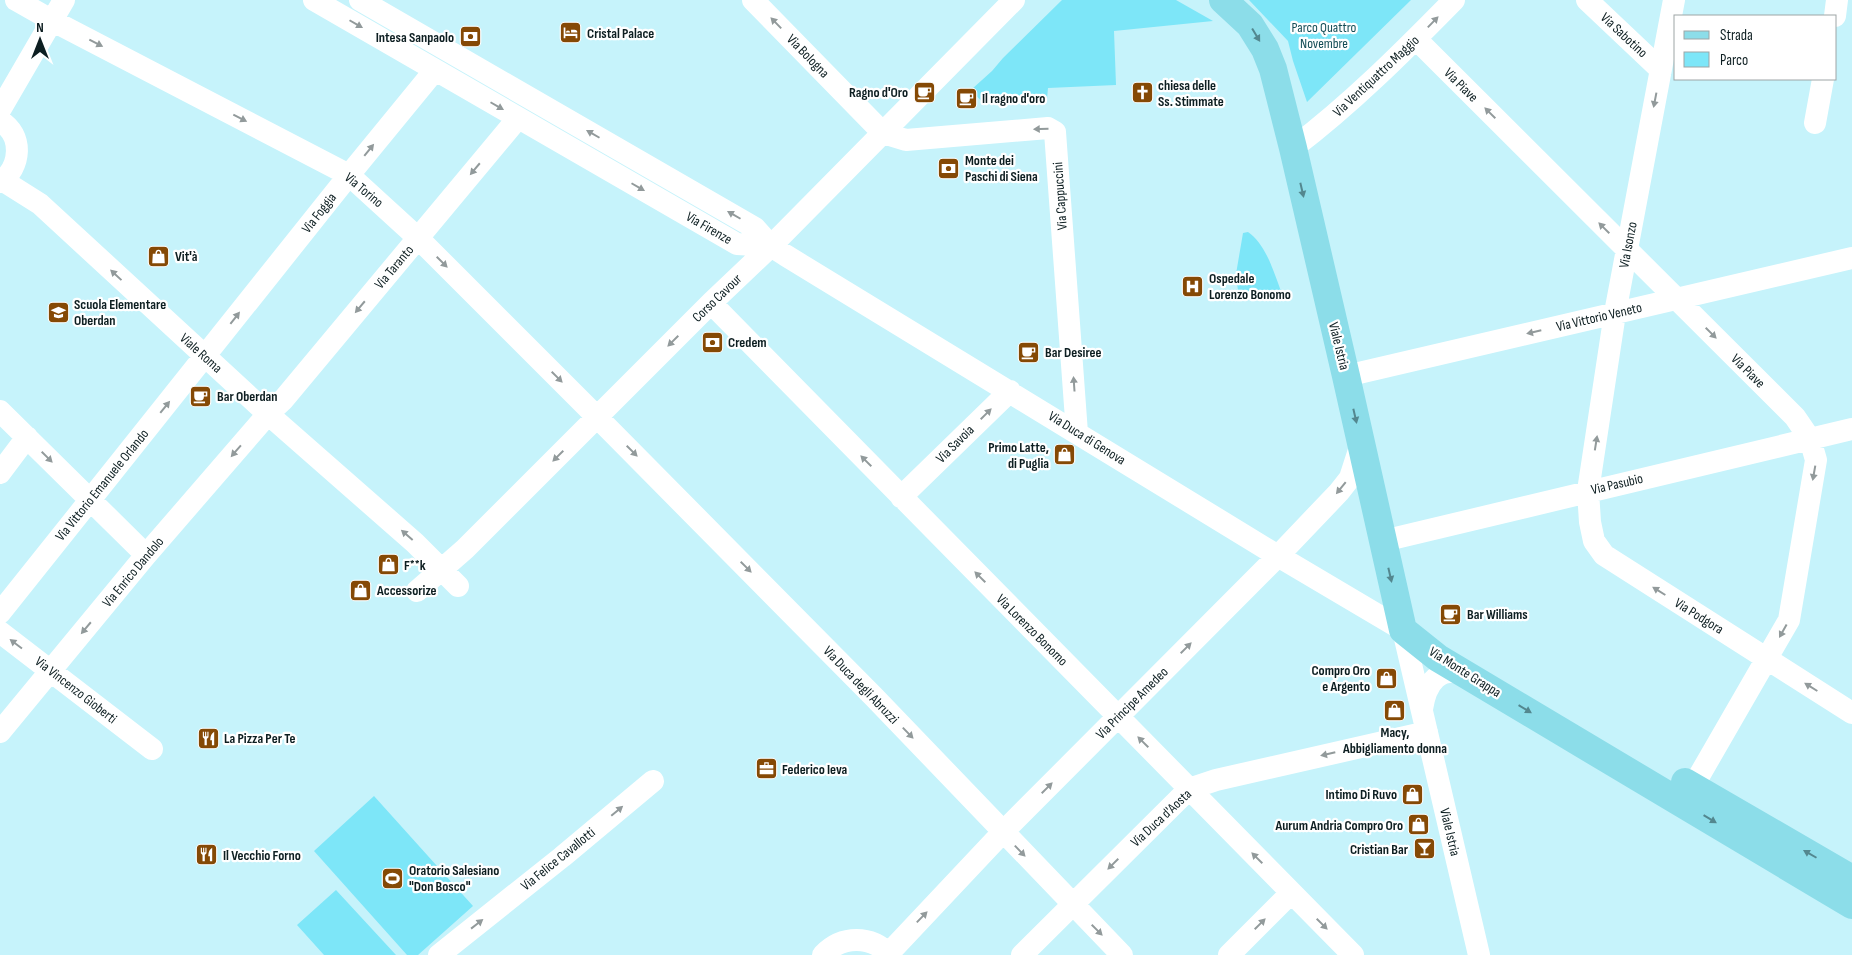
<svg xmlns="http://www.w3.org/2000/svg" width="1852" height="955" font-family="'Sofia Sans Condensed',sans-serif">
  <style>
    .green { fill: #7de6f8 }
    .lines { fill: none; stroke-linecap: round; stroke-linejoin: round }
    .minor { stroke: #fff; stroke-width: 22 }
    .major { stroke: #8cdde9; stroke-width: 28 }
    .oneway { fill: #929a9b }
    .oneway2 { fill: #53878f }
    .labels { text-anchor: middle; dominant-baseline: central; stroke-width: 4.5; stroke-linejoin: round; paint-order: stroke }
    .park-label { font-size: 14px; fill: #134c55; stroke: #fff }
    .poi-label { font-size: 14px; font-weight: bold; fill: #0d1e21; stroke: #fff; text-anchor: start }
    .street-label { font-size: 14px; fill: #0d1e21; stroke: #fff }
  </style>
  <rect width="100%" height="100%" fill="#c6f3fb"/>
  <path class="green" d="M1062,0H1176L1213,21L1114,31L1116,85L1048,88L1047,99L986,105L972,92V89L992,71L1003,58Z
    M1249,0H1411L1307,102L1293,61L1288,41Z
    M1248,232C1268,246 1275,277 1284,299H1239L1236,274L1243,233Z
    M374,796L473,906L418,955H407L314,851Z
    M336,890L396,955H324L297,925Z"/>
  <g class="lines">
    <path class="minor" d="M16,0L53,21L349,175L418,238L597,417L874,697L1122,955
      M314,0L737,244L771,246
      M360,0L755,228L771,246L785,255L1278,556L1403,630L1479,955
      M753,0L883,133L906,140L1048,128L1055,132L1077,433
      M1587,0L1661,70
      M1674,0L1615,313L1588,491L1590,522L1594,541L1604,555L1852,713
      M1835,16L1837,0
      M1416,39L1795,417L1810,439L1816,460L1789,620L1684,802
      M0,110L64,0
      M0,121C24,135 21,168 0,182
      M1815,123L1823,79
      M1293,148C1351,104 1403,52 1454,0
      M2,180L40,204L268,414L415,543L458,586
      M711,303L1353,955
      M1346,376L1852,258
      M0,411L146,555
      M0,473L27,437
      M901,497L1010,391
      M1383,541L1852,429
      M417,591L465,549L711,303L771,246L1014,0
      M0,613L349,175L435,70
      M0,632L152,749
      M1422,709C1426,683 1439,664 1468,675
      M0,732L146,555L268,414L283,400L518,118
      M889,953L1002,833L1278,556L1339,492L1350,478L1361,444
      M439,955L562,857L653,781
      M823,955C842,935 871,935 890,955
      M1022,955L1189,789L1216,780L1427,732
      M1229,955L1291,893"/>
    <path class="major" d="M1223,0L1250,25L1265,49L1273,69L1293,148L1346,376L1403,630
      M1403,630L1438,658L1852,905
      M1685,782L1852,879"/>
  </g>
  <defs><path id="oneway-solid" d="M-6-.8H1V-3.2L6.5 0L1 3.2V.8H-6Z" transform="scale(1.25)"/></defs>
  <g class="oneway">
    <use href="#oneway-solid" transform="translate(1433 22) rotate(-46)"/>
    <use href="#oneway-solid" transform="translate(776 23) rotate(-134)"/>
    <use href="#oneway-solid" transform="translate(356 24) rotate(30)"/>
    <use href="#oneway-solid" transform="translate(96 43) rotate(27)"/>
    <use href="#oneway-solid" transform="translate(1655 100) rotate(101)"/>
    <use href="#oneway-solid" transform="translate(497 106) rotate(30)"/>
    <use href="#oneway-solid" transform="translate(1490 113) rotate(-135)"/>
    <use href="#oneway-solid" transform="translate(240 118) rotate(27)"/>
    <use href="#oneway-solid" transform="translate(1041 129) rotate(178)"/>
    <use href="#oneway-solid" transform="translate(593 134) rotate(-150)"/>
    <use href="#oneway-solid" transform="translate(369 150) rotate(-51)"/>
    <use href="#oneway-solid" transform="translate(475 169) rotate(130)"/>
    <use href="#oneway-solid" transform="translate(638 187) rotate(30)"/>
    <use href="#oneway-solid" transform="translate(734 215) rotate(-150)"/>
    <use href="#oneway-solid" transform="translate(1604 228) rotate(-135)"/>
    <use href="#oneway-solid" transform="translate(442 262) rotate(45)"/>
    <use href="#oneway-solid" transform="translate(116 275) rotate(-137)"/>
    <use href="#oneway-solid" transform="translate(360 307) rotate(130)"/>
    <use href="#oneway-solid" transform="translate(235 318) rotate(-52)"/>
    <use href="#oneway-solid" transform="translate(1534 332) rotate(167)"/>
    <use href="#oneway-solid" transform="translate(1711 333) rotate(45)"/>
    <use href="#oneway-solid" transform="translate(673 341) rotate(135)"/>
    <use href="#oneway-solid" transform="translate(557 377) rotate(45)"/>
    <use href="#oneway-solid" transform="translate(1074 384) rotate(-94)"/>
    <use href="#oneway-solid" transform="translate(165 407) rotate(-51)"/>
    <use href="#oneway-solid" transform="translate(986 414) rotate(-45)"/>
    <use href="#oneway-solid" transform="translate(1596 443) rotate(-81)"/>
    <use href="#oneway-solid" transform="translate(236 451) rotate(131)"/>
    <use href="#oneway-solid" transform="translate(632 451) rotate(45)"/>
    <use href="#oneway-solid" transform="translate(558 456) rotate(135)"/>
    <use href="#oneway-solid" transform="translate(47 457) rotate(45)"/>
    <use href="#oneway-solid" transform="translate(866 461) rotate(-135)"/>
    <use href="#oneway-solid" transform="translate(1814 473) rotate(100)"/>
    <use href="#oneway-solid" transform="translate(1341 488) rotate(129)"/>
    <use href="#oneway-solid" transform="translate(407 535) rotate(-139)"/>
    <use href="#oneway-solid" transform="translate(746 567) rotate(45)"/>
    <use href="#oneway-solid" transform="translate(980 577) rotate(-135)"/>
    <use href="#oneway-solid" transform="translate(1659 591) rotate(-148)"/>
    <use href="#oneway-solid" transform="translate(86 628) rotate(130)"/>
    <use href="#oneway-solid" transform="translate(1783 631) rotate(119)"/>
    <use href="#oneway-solid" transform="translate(16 644) rotate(-143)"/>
    <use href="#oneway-solid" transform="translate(1186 648) rotate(-45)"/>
    <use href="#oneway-solid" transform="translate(1811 687) rotate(-148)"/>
    <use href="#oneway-solid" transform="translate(908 733) rotate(46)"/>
    <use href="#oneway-solid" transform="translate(1143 742) rotate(-135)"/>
    <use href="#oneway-solid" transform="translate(1328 754) rotate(167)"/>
    <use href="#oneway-solid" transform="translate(1047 788) rotate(-45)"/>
    <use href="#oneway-solid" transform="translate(617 811) rotate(-40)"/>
    <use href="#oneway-solid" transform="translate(1020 851) rotate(46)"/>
    <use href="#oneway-solid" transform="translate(1257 858) rotate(-135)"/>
    <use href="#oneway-solid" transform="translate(1113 864) rotate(135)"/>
    <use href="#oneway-solid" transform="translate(922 917) rotate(-46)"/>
    <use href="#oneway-solid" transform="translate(477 924) rotate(-38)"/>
    <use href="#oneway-solid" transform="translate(1260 924) rotate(-45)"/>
    <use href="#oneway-solid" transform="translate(1322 924) rotate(45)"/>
    <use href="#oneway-solid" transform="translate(1097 930) rotate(45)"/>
  </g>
  <g class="oneway2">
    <use href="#oneway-solid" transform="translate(1256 35) rotate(59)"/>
    <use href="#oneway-solid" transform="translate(1302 190) rotate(77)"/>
    <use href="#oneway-solid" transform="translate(1355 416) rotate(77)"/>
    <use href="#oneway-solid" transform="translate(1390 575) rotate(77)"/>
    <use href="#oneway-solid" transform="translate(1525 709) rotate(31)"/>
    <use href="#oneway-solid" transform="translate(1710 819) rotate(31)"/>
    <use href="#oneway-solid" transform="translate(1810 854) rotate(-150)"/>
  </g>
  <defs>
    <symbol id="hotel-square" viewBox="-11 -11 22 22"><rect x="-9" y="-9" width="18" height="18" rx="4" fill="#854905" stroke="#fff"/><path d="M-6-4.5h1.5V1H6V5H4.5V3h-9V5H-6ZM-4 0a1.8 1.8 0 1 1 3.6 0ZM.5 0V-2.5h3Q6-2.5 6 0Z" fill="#fff"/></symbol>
    <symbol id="bank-square" viewBox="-11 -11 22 22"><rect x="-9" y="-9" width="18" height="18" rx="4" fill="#854905" stroke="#fff"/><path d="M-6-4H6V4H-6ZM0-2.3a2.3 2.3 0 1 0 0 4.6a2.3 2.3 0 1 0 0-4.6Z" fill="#fff"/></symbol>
    <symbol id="cafe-square" viewBox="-11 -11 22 22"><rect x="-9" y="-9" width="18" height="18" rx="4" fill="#854905" stroke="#fff"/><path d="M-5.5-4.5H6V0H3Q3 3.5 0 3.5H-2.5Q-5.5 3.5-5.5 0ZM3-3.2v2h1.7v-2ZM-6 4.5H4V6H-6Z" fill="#fff"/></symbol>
    <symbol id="church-square" viewBox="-11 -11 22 22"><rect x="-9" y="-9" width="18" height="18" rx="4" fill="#854905" stroke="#fff"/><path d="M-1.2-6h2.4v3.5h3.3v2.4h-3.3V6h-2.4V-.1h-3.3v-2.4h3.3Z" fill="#fff"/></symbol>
    <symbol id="shop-square" viewBox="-11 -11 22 22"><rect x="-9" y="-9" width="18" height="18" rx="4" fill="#854905" stroke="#fff"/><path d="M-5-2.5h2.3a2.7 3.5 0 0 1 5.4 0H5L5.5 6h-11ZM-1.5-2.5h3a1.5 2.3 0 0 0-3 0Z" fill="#fff"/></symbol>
    <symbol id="hospital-square" viewBox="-11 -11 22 22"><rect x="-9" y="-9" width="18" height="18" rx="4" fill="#854905" stroke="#fff"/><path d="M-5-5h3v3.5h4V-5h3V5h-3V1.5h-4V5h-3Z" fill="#fff"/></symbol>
    <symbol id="school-square" viewBox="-11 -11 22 22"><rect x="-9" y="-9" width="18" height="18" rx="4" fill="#854905" stroke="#fff"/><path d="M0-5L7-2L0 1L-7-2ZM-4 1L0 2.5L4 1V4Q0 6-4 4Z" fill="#fff"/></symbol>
    <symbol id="restaurant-square" viewBox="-11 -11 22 22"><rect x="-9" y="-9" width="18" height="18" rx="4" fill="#854905" stroke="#fff"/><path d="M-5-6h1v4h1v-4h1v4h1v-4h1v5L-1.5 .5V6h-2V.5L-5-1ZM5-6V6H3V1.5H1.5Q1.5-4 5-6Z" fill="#fff"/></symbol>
    <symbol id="office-square" viewBox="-11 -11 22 22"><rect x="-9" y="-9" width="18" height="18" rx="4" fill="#854905" stroke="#fff"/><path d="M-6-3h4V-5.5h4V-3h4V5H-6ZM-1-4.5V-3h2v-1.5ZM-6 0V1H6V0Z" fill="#fff"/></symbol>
    <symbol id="bar-square" viewBox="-11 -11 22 22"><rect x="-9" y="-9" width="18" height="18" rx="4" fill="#854905" stroke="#fff"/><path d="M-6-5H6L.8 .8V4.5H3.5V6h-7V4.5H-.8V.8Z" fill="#fff"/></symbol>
    <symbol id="stadium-square" viewBox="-11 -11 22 22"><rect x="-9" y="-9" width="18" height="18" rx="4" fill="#854905" stroke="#fff"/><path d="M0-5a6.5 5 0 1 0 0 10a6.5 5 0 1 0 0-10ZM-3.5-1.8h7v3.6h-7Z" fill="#fff"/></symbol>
  </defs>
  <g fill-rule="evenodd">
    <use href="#hotel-square" x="558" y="20" width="25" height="25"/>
    <use href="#bank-square" x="458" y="24" width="25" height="25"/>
    <use href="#cafe-square" x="912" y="80" width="25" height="25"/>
    <use href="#church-square" x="1130" y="80" width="25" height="25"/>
    <use href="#cafe-square" x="954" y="86" width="25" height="25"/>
    <use href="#bank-square" x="936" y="156" width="25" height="25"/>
    <use href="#shop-square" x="146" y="244" width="25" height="25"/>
    <use href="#hospital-square" x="1180" y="274" width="25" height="25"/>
    <use href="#school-square" x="46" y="300" width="25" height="25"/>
    <use href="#bank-square" x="700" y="330" width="25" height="25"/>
    <use href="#cafe-square" x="1016" y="340" width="25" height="25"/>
    <use href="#cafe-square" x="188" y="384" width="25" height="25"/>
    <use href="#shop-square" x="1052" y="442" width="25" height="25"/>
    <use href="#shop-square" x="376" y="552" width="25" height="25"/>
    <use href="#shop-square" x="348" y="578" width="25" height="25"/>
    <use href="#cafe-square" x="1438" y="602" width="25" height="25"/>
    <use href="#shop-square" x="1374" y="666" width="25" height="25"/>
    <use href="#shop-square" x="1382" y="698" width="25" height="25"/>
    <use href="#restaurant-square" x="196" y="726" width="25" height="25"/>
    <use href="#office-square" x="754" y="756" width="25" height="25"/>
    <use href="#shop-square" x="1400" y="782" width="25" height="25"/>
    <use href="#shop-square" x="1406" y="812" width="25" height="25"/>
    <use href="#bar-square" x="1412" y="836" width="25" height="25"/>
    <use href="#restaurant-square" x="194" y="842" width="25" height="25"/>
    <use href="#stadium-square" x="380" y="866" width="25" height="25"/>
  </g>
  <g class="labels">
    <g class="park-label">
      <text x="1324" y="27">Parco Quattro<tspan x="1324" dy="16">Novembre</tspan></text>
    </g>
    <g class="poi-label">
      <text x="587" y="33">Cristal Palace</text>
      <text x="454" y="37" text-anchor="end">Intesa Sanpaolo</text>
      <text x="1158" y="85">chiesa delle<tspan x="1158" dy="16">Ss. Stimmate</tspan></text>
      <text x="908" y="92" text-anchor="end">Ragno d'Oro</text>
      <text x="982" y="98">Il ragno d'oro</text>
      <text x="965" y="160">Monte dei<tspan x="965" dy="16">Paschi di Siena</tspan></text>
      <text x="175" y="256">Vit'à</text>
      <text x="1209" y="278">Ospedale<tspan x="1209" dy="16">Lorenzo Bonomo</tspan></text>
      <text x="74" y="304">Scuola Elementare<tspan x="74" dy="16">Oberdan</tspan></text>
      <text x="728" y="342">Credem</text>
      <text x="1045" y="352">Bar Desiree</text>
      <text x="217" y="396">Bar Oberdan</text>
      <text x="1049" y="447" text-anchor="end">Primo Latte,<tspan x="1049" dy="16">di Puglia</tspan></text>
      <text x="404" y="565">F**k</text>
      <text x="377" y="590">Accessorize</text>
      <text x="1467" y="614">Bar Williams</text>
      <text x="1370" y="670" text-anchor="end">Compro Oro<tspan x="1370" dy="16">e Argento</tspan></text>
      <text x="1395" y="732" text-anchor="middle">Macy,<tspan x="1395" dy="16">Abbigliamento donna</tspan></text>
      <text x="224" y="738">La Pizza Per Te</text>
      <text x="782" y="769">Federico Ieva</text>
      <text x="1397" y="794" text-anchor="end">Intimo Di Ruvo</text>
      <text x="1403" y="825" text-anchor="end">Aurum Andria Compro Oro</text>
      <text x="1408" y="849" text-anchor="end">Cristian Bar</text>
      <text x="223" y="855">Il Vecchio Forno</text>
      <text x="409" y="870">Oratorio Salesiano<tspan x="409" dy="16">"Don Bosco"</tspan></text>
    </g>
    <g class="street-label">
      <text transform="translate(1624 35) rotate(43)">Via Sabotino</text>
      <text transform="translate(808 56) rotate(46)">Via Bologna</text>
      <text transform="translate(1376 76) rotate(-43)">Via Ventiquattro Maggio</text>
      <text transform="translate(1461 85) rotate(45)">Via Piave</text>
      <text transform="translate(364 190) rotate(40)">Via Torino</text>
      <text transform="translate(1060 196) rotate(-94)">Via Cappuccini</text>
      <text transform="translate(319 213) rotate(-52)">Via Foggia</text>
      <text transform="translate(709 228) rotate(30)">Via Firenze</text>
      <text transform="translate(1628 245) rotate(-79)">Via Isonzo</text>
      <text transform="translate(394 267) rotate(-50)">Via Taranto</text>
      <text transform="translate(717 298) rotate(-44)">Corso Cavour</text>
      <text transform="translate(1599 317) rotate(-13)">Via Vittorio Veneto</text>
      <text transform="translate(1339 346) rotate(76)">Viale Istria</text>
      <text transform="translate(201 353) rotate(42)">Viale Roma</text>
      <text transform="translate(1748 371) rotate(45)">Via Piave</text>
      <text transform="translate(1087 438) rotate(32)">Via Duca di Genova</text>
      <text transform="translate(955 444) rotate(-45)">Via Savoia</text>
      <text transform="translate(1617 484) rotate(-13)">Via Pasubio</text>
      <text transform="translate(102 485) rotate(-51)">Via Vittorio Emanuele Orlando</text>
      <text transform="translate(133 572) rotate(-50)">Via Enrico Dandolo</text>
      <text transform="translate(1699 616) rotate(32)">Via Podgora</text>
      <text transform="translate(1032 630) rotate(45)">Via Lorenzo Bonomo</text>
      <text transform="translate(1465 672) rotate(32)">Via Monte Grappa</text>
      <text transform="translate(861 685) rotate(46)">Via Duca degli Abruzzi</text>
      <text transform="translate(76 690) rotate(38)">Via Vincenzo Gioberti</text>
      <text transform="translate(1132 703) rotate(-45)">Via Principe Amedeo</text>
      <text transform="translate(1161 818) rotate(-43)">Via Duca d'Aosta</text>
      <text transform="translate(1450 832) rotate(77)">Viale Istria</text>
      <text transform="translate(558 859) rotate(-39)">Via Felice Cavallotti</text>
    </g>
  </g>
  <rect x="1674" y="15" width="162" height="65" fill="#ffffff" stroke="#9ea5a6"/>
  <rect x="1684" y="31" width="25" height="8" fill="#8cdde9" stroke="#9ea5a6"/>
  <text x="1720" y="40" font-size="15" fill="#0d1e21">Strada</text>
  <rect x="1684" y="52" width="25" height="15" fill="#7de6f8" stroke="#9ea5a6"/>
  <text x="1720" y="65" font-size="15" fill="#0d1e21">Parco</text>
  <g transform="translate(40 40)" stroke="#ffffff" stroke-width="4" paint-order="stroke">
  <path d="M0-4L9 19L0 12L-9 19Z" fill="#0d1e21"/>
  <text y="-8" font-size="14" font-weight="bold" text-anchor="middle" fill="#0d1e21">N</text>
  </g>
</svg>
